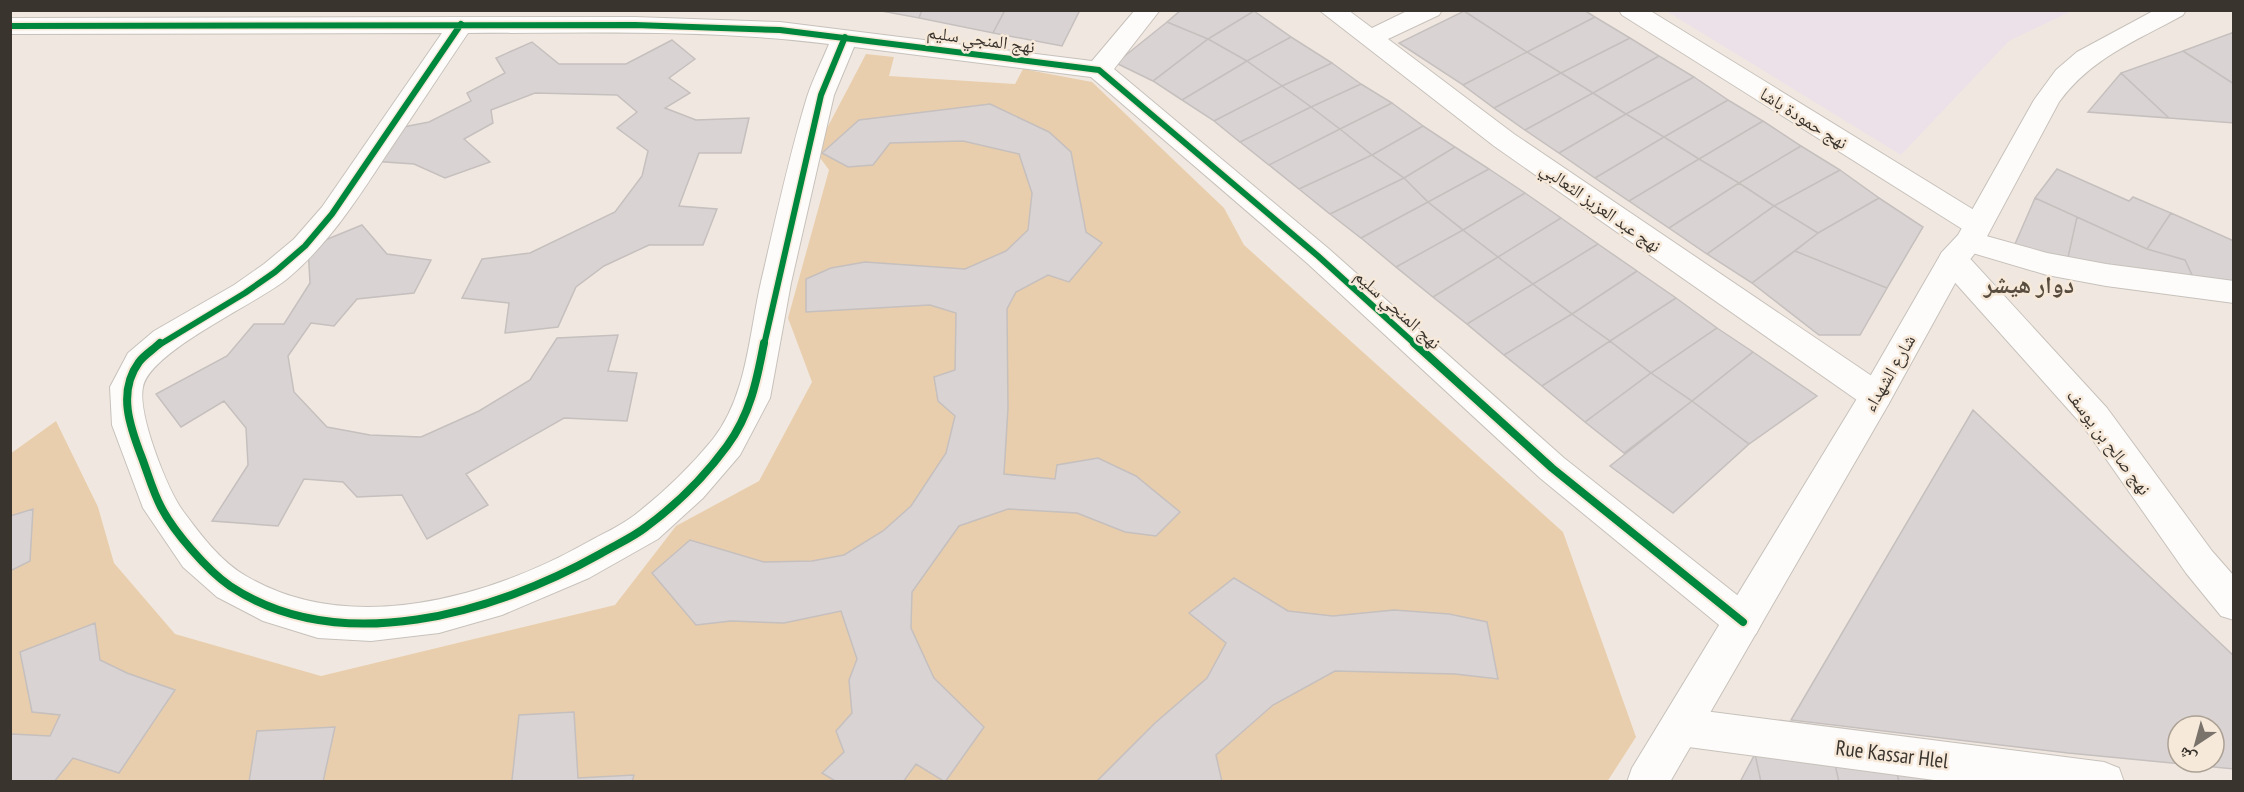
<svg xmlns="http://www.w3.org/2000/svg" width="2244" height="792" font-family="'PT Sans Narrow','Noto Naskh Arabic',sans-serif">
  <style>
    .industrial { fill: #ece1e8 }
    .green { fill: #e9cead }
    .building { fill: #d9d3d3; stroke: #c5bfbe; stroke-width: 1.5; fill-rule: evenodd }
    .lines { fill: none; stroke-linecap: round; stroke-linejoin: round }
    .street-casing { stroke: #c7c1bb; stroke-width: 2 }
    .secondary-casing { stroke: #c7c1bb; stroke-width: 2 }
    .street { fill: #fdfcfa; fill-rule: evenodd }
    .secondary { fill: #fdfcfa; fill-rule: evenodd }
    .cycleway-far1-casing { stroke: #f7e9d9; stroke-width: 9 }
    .cycleway-casing { stroke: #f7e9d9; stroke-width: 12 }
    .cycleway-far1 { stroke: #00873e; stroke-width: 6 }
    .cycleway { stroke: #00873e; stroke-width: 8 }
    .labels { text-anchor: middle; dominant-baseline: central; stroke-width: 5; stroke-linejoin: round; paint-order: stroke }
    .street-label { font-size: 18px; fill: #39342e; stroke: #f7e9d9 }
    .near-street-label { font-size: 21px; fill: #39342e; stroke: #f7e9d9 }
    .district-label { font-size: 24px; font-weight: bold; fill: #574c3e; stroke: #f7e9d9 }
  </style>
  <rect width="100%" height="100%" fill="#f0e8e0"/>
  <path class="industrial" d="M1666,11H2072L2009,41L1901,155Z"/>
  <path class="green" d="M866,54L894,57L889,76L1015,84L1023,69L1092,82L1224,208L1244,245L1563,532L1636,737L1607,782L11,781L10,454L56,421L98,507L114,563L175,634L321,676L615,605L676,526L759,481L812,382L788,318L829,170L815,151Z"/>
  <path class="building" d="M876,10H922L919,18Z
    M922,10H1005L993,33L919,18Z
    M1005,10H1080L1062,46L993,33Z
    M1181,10H1252L1254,11L1208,39L1167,22Z
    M1584,10L1595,17L1527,52L1464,11Z
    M1254,11L1291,37L1247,61L1208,39Z
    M1464,11L1527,52L1463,85L1399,43Z
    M1595,17L1630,38L1561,73L1527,52Z
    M1167,22L1208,39L1153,81L1116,63Z
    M2234,32V84L2183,51Z
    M1291,37L1332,63L1282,86L1247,61Z
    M1630,38L1659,56L1593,93L1561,73Z
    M1208,39L1247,61L1182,100L1153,81Z
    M672,40L695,59L669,78L690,93L665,108L696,120L749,118L741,153H699L679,206L717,209L703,245H649L604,266L576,287L558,327L505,333L509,303L462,298L482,259L530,253L615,212L642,176L648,151L617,128L637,112L617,95L535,93L491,110L493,123L464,139L490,162L445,178L414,164L371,161L388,130L429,122L471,101L467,93L505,73L496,58L532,42L559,64H626Z
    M2183,51L2234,84V123L2169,118L2121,73Z
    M1527,52L1561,73L1494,108L1463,85Z
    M1659,56L1694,77L1626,114L1593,93Z
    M1247,61L1282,86L1214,121L1182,100Z
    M1332,63L1361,84L1311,107L1282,86Z
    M1561,73L1593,93L1525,130L1494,108Z
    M2121,73L2169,118L2088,112Z
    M1694,77L1728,100L1664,137L1626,114Z
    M1361,84L1392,103L1340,129L1311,107Z
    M1282,86L1311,107L1240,142L1214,121Z
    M1593,93L1626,114L1559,153L1525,130Z
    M1728,100L1763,121L1699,159L1664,137Z
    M1392,103L1423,126L1372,155L1340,129Z
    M990,104L1049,132L1071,152L1086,232L1102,243L1069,282L1048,275L1016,292L1007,309L1008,408L1004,474L1055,479L1057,465L1098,458L1136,476L1180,512L1156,536L1125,532L1077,513L1008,509L959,526L912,592L911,628L934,678L984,727L945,782L916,764L903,782H837L822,773L844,752L836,731L852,713L849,680L857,659L841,611L784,623L731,621L696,625L652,573L690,540L764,562L812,561L844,555L883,531L911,506L946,453L955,416L938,401L934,377L955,370L956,313L930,305L806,312V279L831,268L865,262L965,269L1006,251L1028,230L1032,193L1019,154L963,141L890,143L873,165L848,167L822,153L859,120Z
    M1311,107L1340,129L1269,165L1240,142Z
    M1626,114L1664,137L1595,178L1559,153Z
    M1763,121L1801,146L1739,183L1699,159Z
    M1423,126L1455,147L1404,178L1372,155Z
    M1340,129L1372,155L1299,189L1269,165Z
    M1664,137L1699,159L1629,201L1595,178Z
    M1801,146L1840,170L1774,206L1739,183Z
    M1455,147L1489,169L1428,202L1404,178Z
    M1372,155L1404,178L1330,214L1299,189Z
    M1699,159L1739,183L1669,228L1629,201Z
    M1489,169L1525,193L1463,230L1428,202Z
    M2057,169L2129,201L2133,197L2171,213L2147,249L2035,198Z
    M1840,170L1879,198L1818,233L1774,206Z
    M1404,178L1428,202L1361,238L1330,214Z
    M1739,183L1774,206L1707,254L1669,228Z
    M1525,193L1561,218L1498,257L1463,230Z
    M1879,198L1923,227L1887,288L1795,251L1818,233Z
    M2035,198L2077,217L2067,262L2015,244Z
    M1428,202L1463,230L1396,267L1361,238Z
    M1774,206L1818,233L1752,283L1707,254Z
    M2171,213L2234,241V282L2193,277L2185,260L2147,249Z
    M2077,217L2147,249L2185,260L2193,277L2067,262Z
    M1561,218L1598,244L1533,284L1498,257Z
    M362,225L387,254L431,260L414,293L357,299L334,326L311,323L288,356L294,392L327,427L370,435L421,437L479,411L530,380L557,338L618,335L608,371L637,373L627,421L564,418L466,474L488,505L427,539L402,495L357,497L343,482L304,479L278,526L212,521L248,465L246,428L224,401L181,427L156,394L227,356L254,324H284L310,283L308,247Z
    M1463,230L1498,257L1433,297L1396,267Z
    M1598,244L1637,271L1572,314L1533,284Z
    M1795,251L1887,288L1860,335H1819L1752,283Z
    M1498,257L1533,284L1467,324L1433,297Z
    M1637,271L1676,298L1610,341L1572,314Z
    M1533,284L1572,314L1504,355L1467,324Z
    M1676,298L1717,328L1651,373L1610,341Z
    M1572,314L1610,341L1542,386L1504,355Z
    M1717,328L1753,352L1692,401L1651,373Z
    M1610,341L1651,373L1585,422L1542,386Z
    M1753,352L1817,396L1749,444L1692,401Z
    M1651,373L1692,401L1624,453L1585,422Z
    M1692,401L1749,444L1673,513L1610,466Z
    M1973,410L2234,656V769L2068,753L1791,720ZM2178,726H2214V762H2178Z
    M33,509L30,561L10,571V516Z
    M1234,578L1288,611L1333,616L1394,610L1449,614L1487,622L1498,679L1455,674L1335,671L1273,705L1216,755L1222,782H1096L1155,723L1207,678L1226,643L1189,613Z
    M95,623L100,660L127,673L175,690L119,773L73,758L54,782H10V737L12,734L50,736L60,715L32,712L20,652Z
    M574,712L578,778L634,775L632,782H510L512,780L519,715Z
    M335,727L323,782H249L257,731Z
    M1755,754L1834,760L1839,782H1761Z
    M1755,754L1761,782H1740Z
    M1834,760L1896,769L1899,782H1839Z
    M1896,769L1991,782H1899Z"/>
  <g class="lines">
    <defs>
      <path id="street" d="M1135,10H1160L1114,69L1329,249L1564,458L1756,610L1762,622L1756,634L1743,639L1730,634L1540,478L1307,263L1091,77L854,47L834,95L791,283L770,398L740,455L703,498L658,539L589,578L502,615L439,633L371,641L318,638L263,621L217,597L183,567L143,508L112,425L110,387L128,353L154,331L234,285L264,264L294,239L322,207L442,33L10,34V18L461,17H635L780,22L1092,61ZM468,33C588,33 710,29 829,44C822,61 813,79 807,97C789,156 775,222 761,282C749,334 747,396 713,439C690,467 664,492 636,514C621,526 602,534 586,543C488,598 349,637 246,576C220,561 201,535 183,511C167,489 137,413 143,387C150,351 256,304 287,279C328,245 356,201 385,157C413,116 440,74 468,33Z
        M1319,10H1348L1372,28L1409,10H1442L1439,15L1388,39L1514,134L1888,387L1892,396L1888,405L1876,409L1864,405L1494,146Z
        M1619,10H1649L1987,218L1992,225L1987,232L1979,234L2047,253L2106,264L2234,281V303L2106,286L2047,275L1959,249L1954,242L1959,235L1967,232L1622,15Z
        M1953,249L1964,252L2107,408L2212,551L2234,576V620L2221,616L2186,573L2083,426L1942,268L1938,260L1942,252Z
        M1681,708L2104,762L2119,768L2124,782H1949L1681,746L1667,740L1661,727L1667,714Z"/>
      <path id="secondary" d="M2155,10H2186L2183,15C2136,41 2091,58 2059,102L1984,242L1964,267L1888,405L1670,782H1627L1632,768L1864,387L1942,252L1958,235L2034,100L2056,70L2077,52Z"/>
    </defs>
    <use href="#street" class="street-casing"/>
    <use href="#secondary" class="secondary-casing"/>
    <use href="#street" class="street"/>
    <use href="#secondary" class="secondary"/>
    <defs>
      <path id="cycleway-far1" d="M10,26L635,25L780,30L1099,70L1318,256L1416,345
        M159,345L245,293L275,272L305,246L332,214L461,24
        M764,345L821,95L845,37"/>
      <path id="cycleway" d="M160,343C154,349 144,355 139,362C117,392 130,427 142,458C148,474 153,492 161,507C174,532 207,570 230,586C340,659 495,613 600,554C615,545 632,538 646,527C676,505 705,476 727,446C750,415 757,380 764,343
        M1414,343L1552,468L1743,622"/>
    </defs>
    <use href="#cycleway-far1" class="cycleway-far1-casing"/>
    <use href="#cycleway" class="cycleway-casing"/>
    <use href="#cycleway-far1" class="cycleway-far1"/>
    <use href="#cycleway" class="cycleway"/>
  </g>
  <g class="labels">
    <g class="street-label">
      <text transform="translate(981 39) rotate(8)">نهج المنجي سليم</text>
      <text transform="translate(1804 118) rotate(32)">نهج حمودة باشا</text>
      <text transform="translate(1601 207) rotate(35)">نهج عبد العزيز الثعالبي</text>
      <text transform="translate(1398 309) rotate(42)">نهج المنجي سليم</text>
      <text transform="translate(1889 373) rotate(-60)">شارع الشهداء</text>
      <text transform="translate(2109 442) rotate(53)">نهج صالح بن يوسف</text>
    </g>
    <g class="near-street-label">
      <text transform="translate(1892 754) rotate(7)">Rue Kassar Hlel</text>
    </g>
    <g class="district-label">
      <text x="2029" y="284">دوار هيشر</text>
    </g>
  </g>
  <rect width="2244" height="792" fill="none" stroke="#39342e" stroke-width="24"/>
  <g transform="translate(2196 744) rotate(216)"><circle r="28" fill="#f7e9d9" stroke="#aba195" stroke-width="1.5"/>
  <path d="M0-4.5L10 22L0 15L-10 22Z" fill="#79736c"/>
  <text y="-9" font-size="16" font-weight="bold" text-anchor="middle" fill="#39342e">ش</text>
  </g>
</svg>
